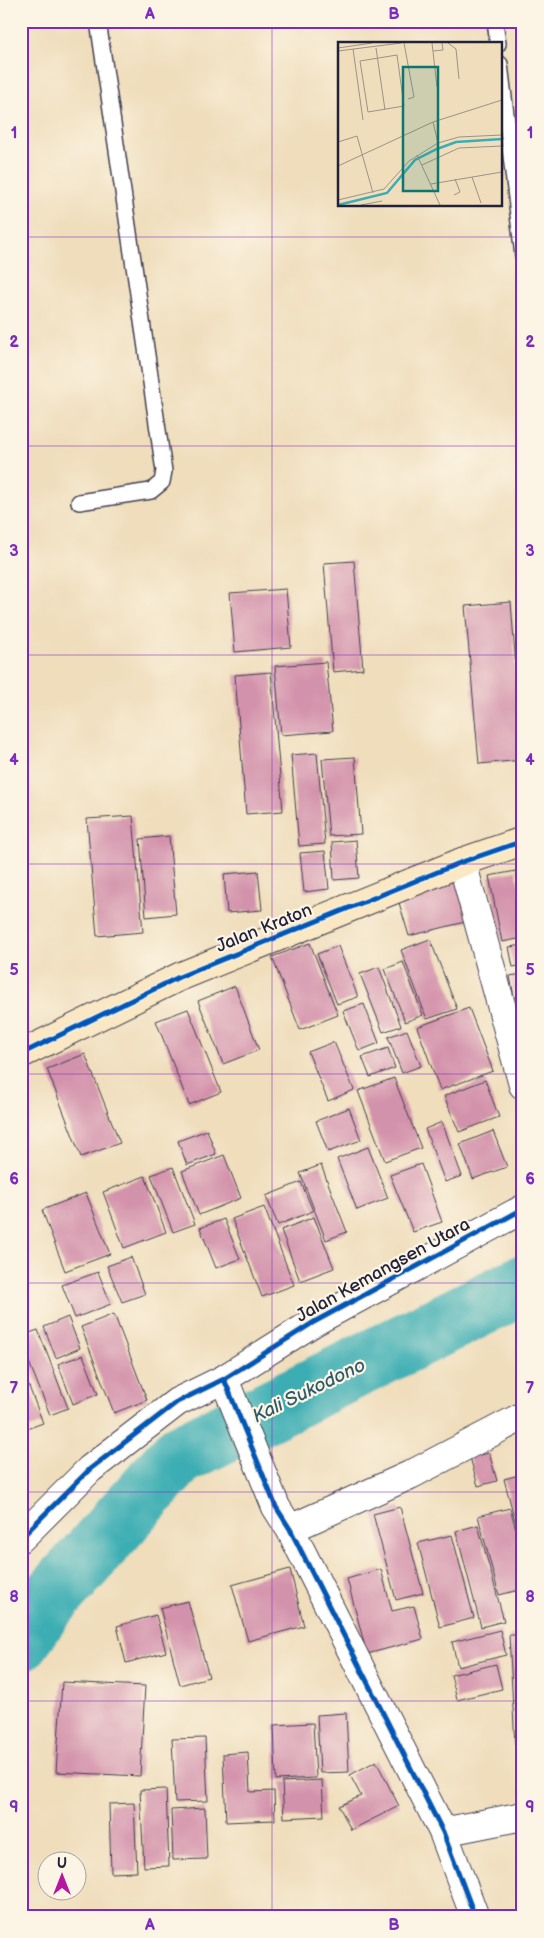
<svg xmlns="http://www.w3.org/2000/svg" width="544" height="1938" font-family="'Balsamiq Sans',sans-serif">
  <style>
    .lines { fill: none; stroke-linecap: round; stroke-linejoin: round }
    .river { stroke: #3badb3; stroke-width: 61 }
    .building { fill: #d392ab }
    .lane-casing { stroke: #413e4e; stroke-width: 18 }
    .street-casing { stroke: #413e4e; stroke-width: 30 }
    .secondary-casing { stroke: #413e4e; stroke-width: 30 }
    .lane { stroke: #fff; stroke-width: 15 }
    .street { stroke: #fff; stroke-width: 28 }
    .secondary { stroke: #fae7c3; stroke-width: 28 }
    .cycleway-casing { stroke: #fcf5e5; stroke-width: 8 }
    .cycleway { stroke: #0057b8; stroke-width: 5 }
    .grid { fill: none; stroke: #7b2cbf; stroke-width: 1; stroke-opacity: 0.55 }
    .labels { text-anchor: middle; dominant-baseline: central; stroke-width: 4.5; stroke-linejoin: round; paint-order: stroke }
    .street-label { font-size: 18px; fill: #22223b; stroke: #fcf5e5 }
    .water-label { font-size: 19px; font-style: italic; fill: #2c5a6b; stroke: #fcf5e5 }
    .inset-river { fill: none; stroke: #3badb3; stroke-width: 2.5 }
    .inset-road { fill: none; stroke: #9d9288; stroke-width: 1 }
    .view { fill: #0f766e; fill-opacity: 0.15; stroke: #0f766e; stroke-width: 2.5 }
    .inset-edge { fill: none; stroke: #22223b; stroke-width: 2.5 }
    .neatline { fill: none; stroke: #7b2cbf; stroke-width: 2 }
    .grid-label { font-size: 16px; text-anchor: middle; font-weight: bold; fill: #7b2cbf }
  </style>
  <rect width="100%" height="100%" fill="#fcf5e5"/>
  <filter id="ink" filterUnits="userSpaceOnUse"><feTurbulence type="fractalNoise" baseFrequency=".02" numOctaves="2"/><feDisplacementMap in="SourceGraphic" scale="10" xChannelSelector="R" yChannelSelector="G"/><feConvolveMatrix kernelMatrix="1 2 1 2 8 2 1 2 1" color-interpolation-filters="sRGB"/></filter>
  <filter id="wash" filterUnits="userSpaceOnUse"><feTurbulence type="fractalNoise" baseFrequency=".0096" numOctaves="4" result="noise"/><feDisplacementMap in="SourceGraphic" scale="20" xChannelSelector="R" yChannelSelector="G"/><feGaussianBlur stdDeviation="1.12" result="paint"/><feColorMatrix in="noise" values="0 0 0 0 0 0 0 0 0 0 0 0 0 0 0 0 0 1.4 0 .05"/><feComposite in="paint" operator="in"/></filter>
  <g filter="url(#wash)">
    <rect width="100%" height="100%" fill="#efddbb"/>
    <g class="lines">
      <path class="river" d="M21,1640L42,1609L179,1455L523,1285"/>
    </g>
    <g id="blocks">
      <path class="building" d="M354,561L363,669L333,672L324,563Z
        M286,589L291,647L235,652L230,593Z
        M511,602L523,760L479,764L465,606Z
        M326,662L333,731L281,735L275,666Z
        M271,672L283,811L246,814L235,675Z
        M317,753L325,844L299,846L291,755Z
        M355,757L361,834L329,836L322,759Z
        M133,816L143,932L97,936L87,819Z
        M169,836L176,914L146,917L140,839Z
        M356,840L359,878L334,880L332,842Z
        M325,851L329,889L304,892L300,853Z
        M258,871L262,910L227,913L224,874Z
        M516,871L523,904V938L502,942L489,876Z
        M523,875V889H522L519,876Z
        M459,880L469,921L409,936L397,896Z
        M430,939L457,1009L427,1019L401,950Z
        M310,943L338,1015L300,1030L272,957Z
        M523,945V965L513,967L509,947Z
        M338,946L358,997L337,1004L317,954Z
        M403,962L423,1015L405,1022L385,969Z
        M379,967L401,1026L383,1032L360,974Z
        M523,974V1038H522L510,976Z
        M235,986L259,1050L223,1064L198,1001Z
        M364,1004L379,1043L359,1051L343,1011Z
        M469,1008L493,1071L440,1090L417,1027Z
        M188,1009L221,1092L189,1105L156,1021Z
        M407,1030L421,1066L402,1073L388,1037Z
        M334,1042L354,1090L328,1101L308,1052Z
        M388,1048L395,1068L370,1077L362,1057Z
        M85,1054L120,1143L81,1157L47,1069Z
        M394,1078L421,1148L385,1161L358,1091Z
        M485,1080L499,1117L459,1132L444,1096Z
        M349,1108L361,1140L328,1152L316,1121Z
        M442,1122L462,1176L445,1182L425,1129Z
        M207,1130L216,1154L187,1165L178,1141Z
        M493,1131L507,1167L473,1179L460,1144Z
        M368,1147L388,1198L357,1210L337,1159Z
        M224,1155L241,1198L199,1215L182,1171Z
        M421,1164L442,1222L413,1232L390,1175Z
        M321,1165L347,1232L326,1240L300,1173Z
        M173,1167L195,1224L173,1232L151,1175Z
        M145,1176L166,1232L124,1248L103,1192Z
        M301,1182L313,1211L278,1225L266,1196Z
        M86,1193L110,1254L65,1271L42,1210Z
        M264,1207L294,1285L262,1297L232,1219Z
        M314,1217L334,1268L300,1281L281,1230Z
        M224,1219L240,1259L216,1268L200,1228Z
        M131,1257L145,1294L122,1302L107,1266Z
        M98,1272L111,1304L75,1318L62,1285Z
        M114,1314L147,1400L114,1413L81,1327Z
        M68,1317L80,1348L56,1358L44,1327Z
        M38,1330L68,1408L50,1415L21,1342V1336Z
        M83,1355L98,1394L73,1404L58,1364Z
        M21,1366L43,1423L21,1431Z
        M489,1453L497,1481L478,1486L470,1457Z
        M523,1474V1546H522L504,1479Z
        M400,1507L423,1593L396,1600L373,1514Z
        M510,1508L523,1555V1589L499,1595L478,1516Z
        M478,1525L504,1621L481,1627L456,1531Z
        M452,1535L474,1618L440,1627L418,1543Z
        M290,1569L304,1626L248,1641L232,1585Z
        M381,1569L392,1611L414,1606L423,1639L367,1654L347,1579Z
        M188,1601L209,1677L180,1685L160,1608Z
        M156,1615L166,1652L126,1663L117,1626Z
        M500,1630L506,1655L458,1667L452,1642Z
        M509,1635H523V1745H515Z
        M496,1664L502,1689L457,1700L451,1675Z
        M62,1682L145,1686L140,1776L56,1772Z
        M346,1713L349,1772L320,1773L317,1715Z
        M313,1723L316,1778L276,1780L274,1725Z
        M205,1738L208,1801L175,1802L172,1739Z
        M248,1752L250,1792L274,1791L275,1820L226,1822L223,1754Z
        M376,1761L399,1806L351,1830L339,1806L361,1796L350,1775Z
        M322,1780L324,1816L284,1818L282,1782Z
        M166,1789L169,1866L144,1867L140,1790Z
        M134,1803L137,1872L111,1873L109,1804Z
        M205,1808L207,1859L173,1860L171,1810Z"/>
    </g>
  </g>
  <g filter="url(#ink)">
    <use href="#blocks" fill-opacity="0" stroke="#413e4e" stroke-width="1"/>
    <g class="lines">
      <defs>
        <path id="lane" d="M495,21L498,44
          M500,64L523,256
          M79,502L151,491L162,482L164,471L98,21"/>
        <path id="street" d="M462,862L523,1085
          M224,1379L276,1507L290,1529L443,1832L475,1917
          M290,1529L410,1475L523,1416
          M21,1538L90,1469L177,1402L224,1379L314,1322L523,1209
          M443,1832L523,1816"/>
        <path id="secondary" d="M21,1054L179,977L462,862L523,841"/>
      </defs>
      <use href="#lane" class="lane-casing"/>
      <use href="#street" class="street-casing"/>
      <use href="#secondary" class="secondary-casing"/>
      <use href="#lane" class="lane"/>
      <use href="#street" class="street"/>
      <use href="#secondary" class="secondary"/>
      <defs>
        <path id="cycleway" d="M21,1054L179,977L462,862L523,841
          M224,1379L276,1507L290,1529L443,1832L475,1917
          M21,1538L90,1469L177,1402L224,1379L314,1322L523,1209"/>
      </defs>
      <use href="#cycleway" class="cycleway-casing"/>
      <use href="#cycleway" class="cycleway"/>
    </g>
  </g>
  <path class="grid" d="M272,21V1917M21,237H523M21,446H523M21,655H523M21,864H523M21,1074H523M21,1283H523M21,1492H523M21,1701H523"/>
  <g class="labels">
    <g class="street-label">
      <text transform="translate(264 928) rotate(-22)">Jalan Kraton</text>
      <text transform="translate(383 1270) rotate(-29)">Jalan Kemangsen Utara</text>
    </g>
    <g class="water-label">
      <text transform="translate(309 1391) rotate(-26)">Kali Sukodono</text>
    </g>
  </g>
  <g transform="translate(338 42)">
    <rect width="164" height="164" fill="#efddbb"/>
    <path class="inset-river" d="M0,163L49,151L77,118L99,107L118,100L164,97"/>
    <path class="inset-road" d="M66,1L76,55L70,57M94,1L99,45M110,1L118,7L121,37M0,6L34,1M38,6L47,68M15,7L25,78M0,9L63,1M95,9L105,8L104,1M59,13L66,64L30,70L22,19ZM95,80L100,101M0,100L19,94L35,151M79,113L102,163M84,123L121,106L164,104M0,124L95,80L164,58M134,135L143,161M93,142L164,130M116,153L122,150L117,137M0,158L46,147L71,119L100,101L121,95L164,93M23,163L44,159"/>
    <path class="view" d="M65,25H100V149H65Z"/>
    <rect width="164" height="164" class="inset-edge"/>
  </g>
  <rect width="544" height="1938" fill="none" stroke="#fcf5e5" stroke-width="55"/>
  <g transform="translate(62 1876)"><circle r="24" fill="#fcf5e5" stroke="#a5a1a1"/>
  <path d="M0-4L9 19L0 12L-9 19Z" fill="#b5179e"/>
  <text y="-8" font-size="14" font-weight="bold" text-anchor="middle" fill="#22223b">U</text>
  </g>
  <rect x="28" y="28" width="488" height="1882" class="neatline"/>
  <g class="grid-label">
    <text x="150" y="19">A</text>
    <text x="394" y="19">B</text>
    <text x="14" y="138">1</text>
    <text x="530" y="138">1</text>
    <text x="14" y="347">2</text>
    <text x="530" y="347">2</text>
    <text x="14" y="556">3</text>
    <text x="530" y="556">3</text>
    <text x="14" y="765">4</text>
    <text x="530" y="765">4</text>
    <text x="14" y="975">5</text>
    <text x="530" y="975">5</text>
    <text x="14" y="1184">6</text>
    <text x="530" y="1184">6</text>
    <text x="14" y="1393">7</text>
    <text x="530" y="1393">7</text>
    <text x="14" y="1602">8</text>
    <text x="530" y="1602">8</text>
    <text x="14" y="1812">9</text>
    <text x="530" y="1812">9</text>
    <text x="150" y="1930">A</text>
    <text x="394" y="1930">B</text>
  </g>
</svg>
